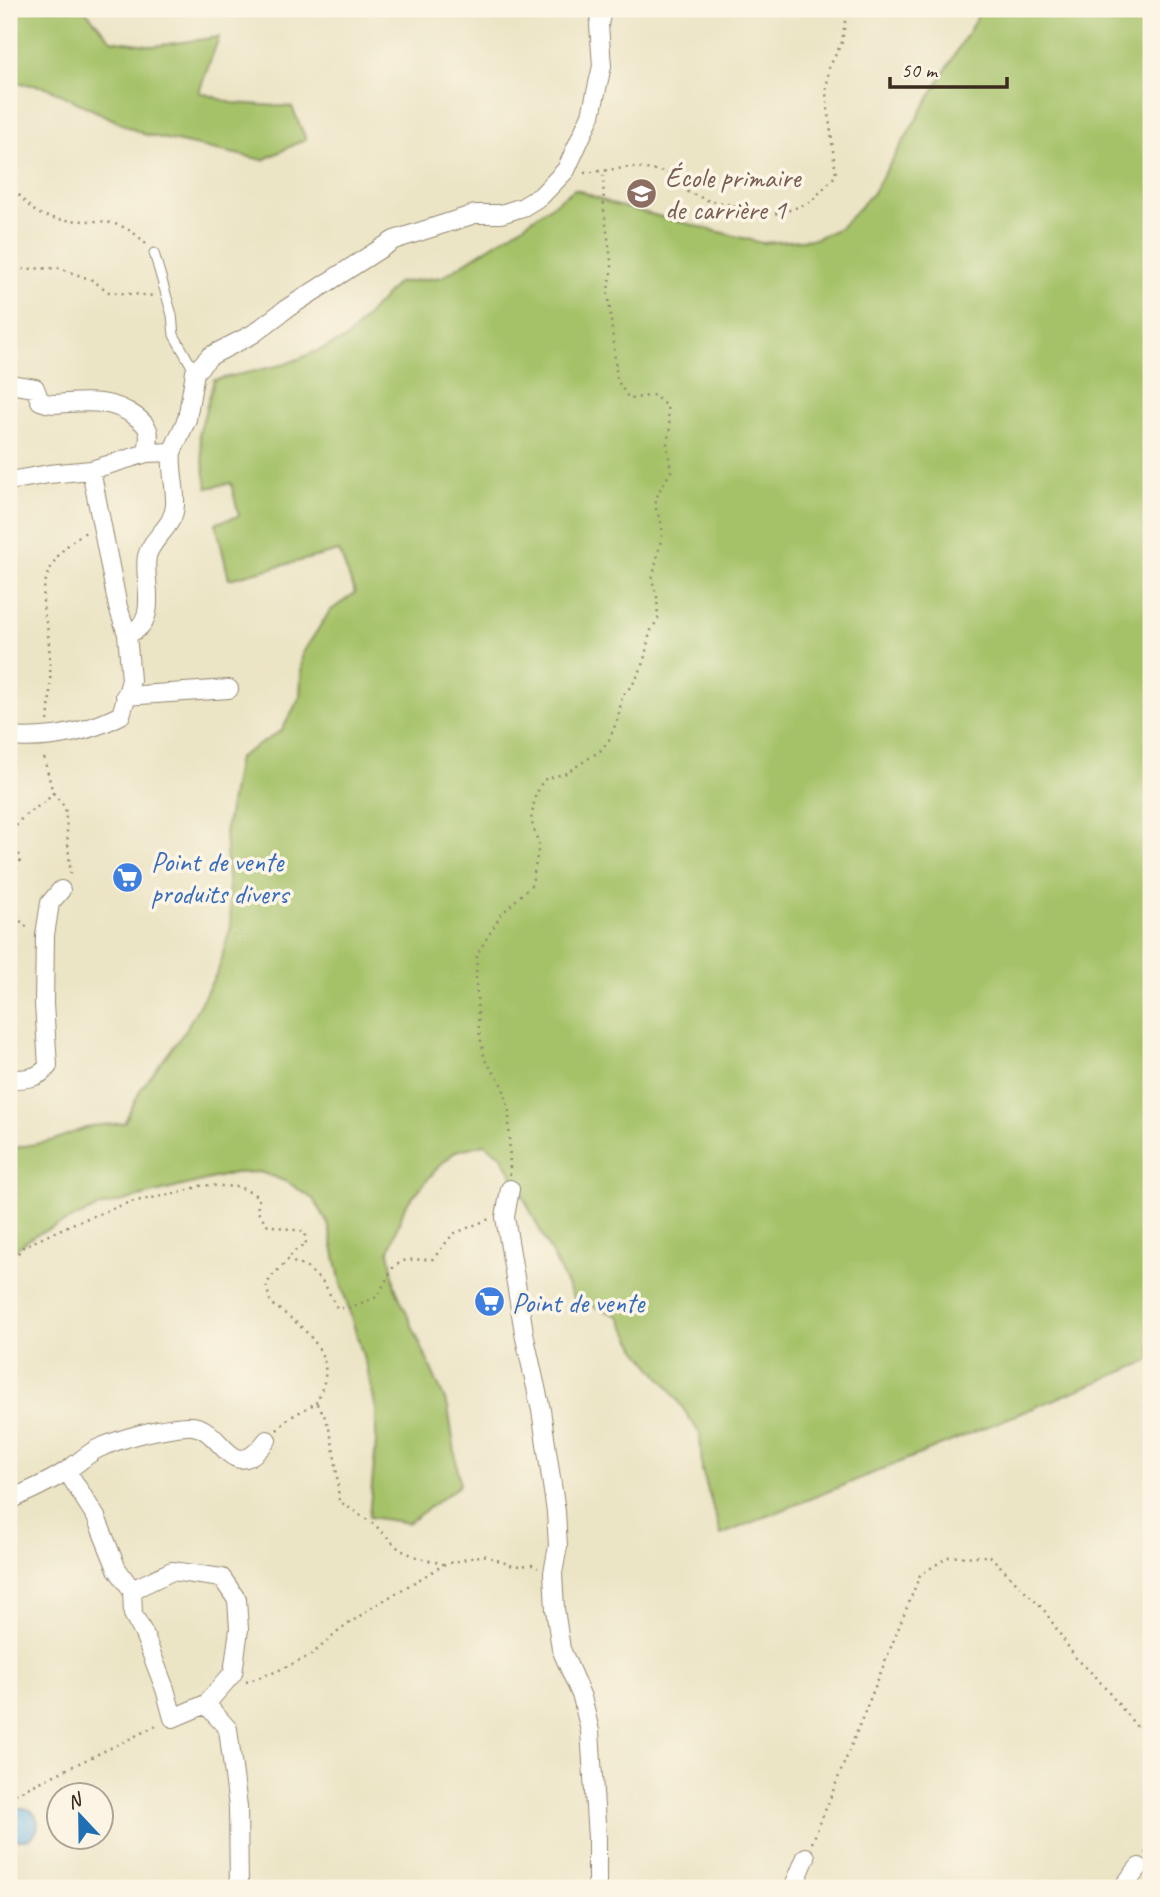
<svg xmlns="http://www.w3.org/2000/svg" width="1160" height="1897" font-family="Caveat,sans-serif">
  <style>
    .green { fill: #a6c269; stroke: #707644; stroke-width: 2 }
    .water { fill: #6bb6e4; stroke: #537081; stroke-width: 2 }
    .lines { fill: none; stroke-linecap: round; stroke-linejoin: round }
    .service-casing { stroke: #938772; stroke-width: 11 }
    .minor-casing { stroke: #938772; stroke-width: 20 }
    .path { stroke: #938772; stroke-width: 2.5; stroke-dasharray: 2 5; stroke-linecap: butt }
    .service { stroke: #fff; stroke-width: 9 }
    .minor { stroke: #fff; stroke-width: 18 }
    .labels { text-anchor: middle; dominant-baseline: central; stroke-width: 7; stroke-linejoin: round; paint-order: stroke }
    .education-label { font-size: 28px; fill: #785e54; stroke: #fcf5e5; text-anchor: start }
    .shop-label { font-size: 28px; fill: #366cbe; stroke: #fcf5e5; text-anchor: start }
  </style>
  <rect width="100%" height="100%" fill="#fcf5e5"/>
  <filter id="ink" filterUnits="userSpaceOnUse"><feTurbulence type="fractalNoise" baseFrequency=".0143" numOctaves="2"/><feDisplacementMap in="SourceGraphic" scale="14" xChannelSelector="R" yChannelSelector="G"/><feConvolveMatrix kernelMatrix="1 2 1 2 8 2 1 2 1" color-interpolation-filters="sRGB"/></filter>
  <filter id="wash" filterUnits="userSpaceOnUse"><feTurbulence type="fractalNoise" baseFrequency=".00686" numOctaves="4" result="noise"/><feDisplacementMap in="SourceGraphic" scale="28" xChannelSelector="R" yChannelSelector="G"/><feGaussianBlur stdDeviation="1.57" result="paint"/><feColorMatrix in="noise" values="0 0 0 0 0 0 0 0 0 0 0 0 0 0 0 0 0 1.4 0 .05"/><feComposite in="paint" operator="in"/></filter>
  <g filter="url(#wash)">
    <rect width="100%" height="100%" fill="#ebe4c5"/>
    <path class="green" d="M9,9H84L111,40L154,46L219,37L199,92L232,103L292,107L306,139L263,160L143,134L46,87L13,82L9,76Z
      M982,9H1151V1360L721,1535L702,1470L700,1434L670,1389L637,1349L619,1316L574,1299L513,1176L501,1155L484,1144L456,1151L439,1166L405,1206L389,1251L395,1287L448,1407L460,1485L408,1523L369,1517L376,1443V1409L367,1369L341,1284L328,1223L313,1199L287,1182L260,1172L234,1173L99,1207L35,1235L9,1254V1149L51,1141L91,1126L124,1123L141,1089L185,1031L218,971L231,925L225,833L238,758L282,730L300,697L302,654L330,611L355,593L339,551L229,579L216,523L239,516L231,483L207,488L199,434L214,380L286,364L346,339L397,283L442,277L521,227L575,189L615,205L762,243L814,239L840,228L872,194Z"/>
    <path class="water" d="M6 1824a16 16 0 1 1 32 0a16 16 0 1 1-32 0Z"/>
  </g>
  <g filter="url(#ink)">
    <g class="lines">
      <defs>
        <path id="service" d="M154,253L172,315L174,335L195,372"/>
        <path id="minor" d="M9,384L35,388L40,401C50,405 56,404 67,403C92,401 114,401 135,416C152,428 150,434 147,453
          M9,481L49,474L91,470
          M127,634C162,623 142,579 147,556C152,537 174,527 175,505C176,487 170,470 172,452
          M125,696L229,689
          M9,737C48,740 86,733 121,715L131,680L127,634L118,607L91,470L147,453L172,452L187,419L195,372L210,356L253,334L286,309L394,240L475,214H501L523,207L541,196L566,170L591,115L602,66L599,25L602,9
          M9,1079C24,1079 39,1079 48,1066L44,1004L45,935L50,903L61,890
          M510,1189L505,1217L525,1338L541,1410L556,1512L558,1546L553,1573L555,1609L561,1649L582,1697L590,1731L597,1838V1888
          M67,1471L96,1517L117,1569L132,1590L133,1614L144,1634L165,1689L173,1718L206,1704L228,1729L238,1807L239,1888
          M9,1501C27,1491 49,1483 66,1471C77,1464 86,1455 97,1449C121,1438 159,1428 186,1426C224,1422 228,1491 267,1440
          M132,1590L172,1571L222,1578L237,1600L239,1629L233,1673L206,1704
          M793,1888L806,1857
          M1122,1888L1139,1867"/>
      </defs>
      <use href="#service" class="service-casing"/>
      <use href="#minor" class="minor-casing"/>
      <path class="path" d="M584,173L632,167L666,172L680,181L688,192L707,200L779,214L811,202L836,175L826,93L829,68L842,42L847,9
        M9,185C18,192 31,211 40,214C79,230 112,207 146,244
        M9,266L23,269L59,268L92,280L109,292L154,296
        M48,721C51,692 51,663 48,634C47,623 43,612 43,602C43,570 60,547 86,532
        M53,793L65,807L71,879
        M9,838C13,831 17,824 22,818C32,808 45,805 53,793L43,754
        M9,844L18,852L21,859L9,884
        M9,888C12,904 15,921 30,929
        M510,1175L509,1110L502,1084L485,1060L479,1031L476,978L477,954L501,915L532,884L539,845L531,820L535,797L543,780L566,773L600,751L609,740L618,718L622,697L635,681L643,665L650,632L658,619L657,596L652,580L662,536V525L655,506L658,493L671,471L667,444L670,428L667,407L654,395L629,399L617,380L608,290L612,267L604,210L603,170
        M9,1264L23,1247L72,1224L130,1202L179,1193L203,1185L239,1187L254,1194L259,1199L257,1211L268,1225L305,1232L306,1244L293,1252L289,1258
        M316,1403C319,1395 324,1386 325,1377C330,1346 294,1319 271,1304L266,1285L272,1276L288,1260L306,1267L324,1283L337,1308H349L377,1297L394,1266L406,1260L433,1259L453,1234L489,1219
        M277,1430L289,1418L316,1403C334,1421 337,1475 339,1501L375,1525L400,1550L419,1558L443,1564
        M246,1682L275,1672L310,1656L340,1630L371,1608L445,1564L484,1555L513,1566L532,1565L538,1568
        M9,1797L160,1724
        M812,1843L920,1575L948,1557L990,1556L1044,1610L1075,1657L1096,1677L1151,1744
        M1145,1854L1151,1841"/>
      <use href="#service" class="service"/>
      <use href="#minor" class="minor"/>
    </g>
  </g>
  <defs>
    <symbol id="school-disc" viewBox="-11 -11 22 22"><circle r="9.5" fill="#8d6e63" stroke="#fcf5e5"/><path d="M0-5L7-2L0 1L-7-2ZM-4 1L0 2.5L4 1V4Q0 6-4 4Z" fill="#fff"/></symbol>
    <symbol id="supermarket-disc" viewBox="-11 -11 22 22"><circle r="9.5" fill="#3f7fe0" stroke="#fcf5e5"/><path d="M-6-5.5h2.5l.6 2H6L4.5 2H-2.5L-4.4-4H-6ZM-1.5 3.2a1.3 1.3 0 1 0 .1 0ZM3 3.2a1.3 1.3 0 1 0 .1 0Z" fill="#fff"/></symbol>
  </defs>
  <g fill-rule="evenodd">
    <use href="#school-disc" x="624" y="176" width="35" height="35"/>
    <use href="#supermarket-disc" x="110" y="860" width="35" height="35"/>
    <use href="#supermarket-disc" x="472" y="1284" width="35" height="35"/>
  </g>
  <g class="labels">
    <g class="education-label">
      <text x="665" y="177">École primaire<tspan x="665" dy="32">de carrière 1</tspan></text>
    </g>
    <g class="shop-label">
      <text x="151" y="861">Point de vente<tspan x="151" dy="32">produits divers</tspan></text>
      <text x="512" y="1302">Point de vente</text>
    </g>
  </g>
  <rect width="1160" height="1897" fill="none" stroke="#fcf5e5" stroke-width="35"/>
  <g transform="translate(80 1816) rotate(338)"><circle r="33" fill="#fcf5e5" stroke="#afa495" stroke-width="2"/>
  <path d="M0-5L12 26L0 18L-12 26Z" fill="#1f6fb2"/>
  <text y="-10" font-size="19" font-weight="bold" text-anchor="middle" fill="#3b2a1e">N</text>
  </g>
  <path d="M890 77v10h117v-10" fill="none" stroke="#3b2a1e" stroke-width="3.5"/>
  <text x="901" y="77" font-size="21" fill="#3b2a1e" stroke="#fcf5e5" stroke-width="5" paint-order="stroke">50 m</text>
</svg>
